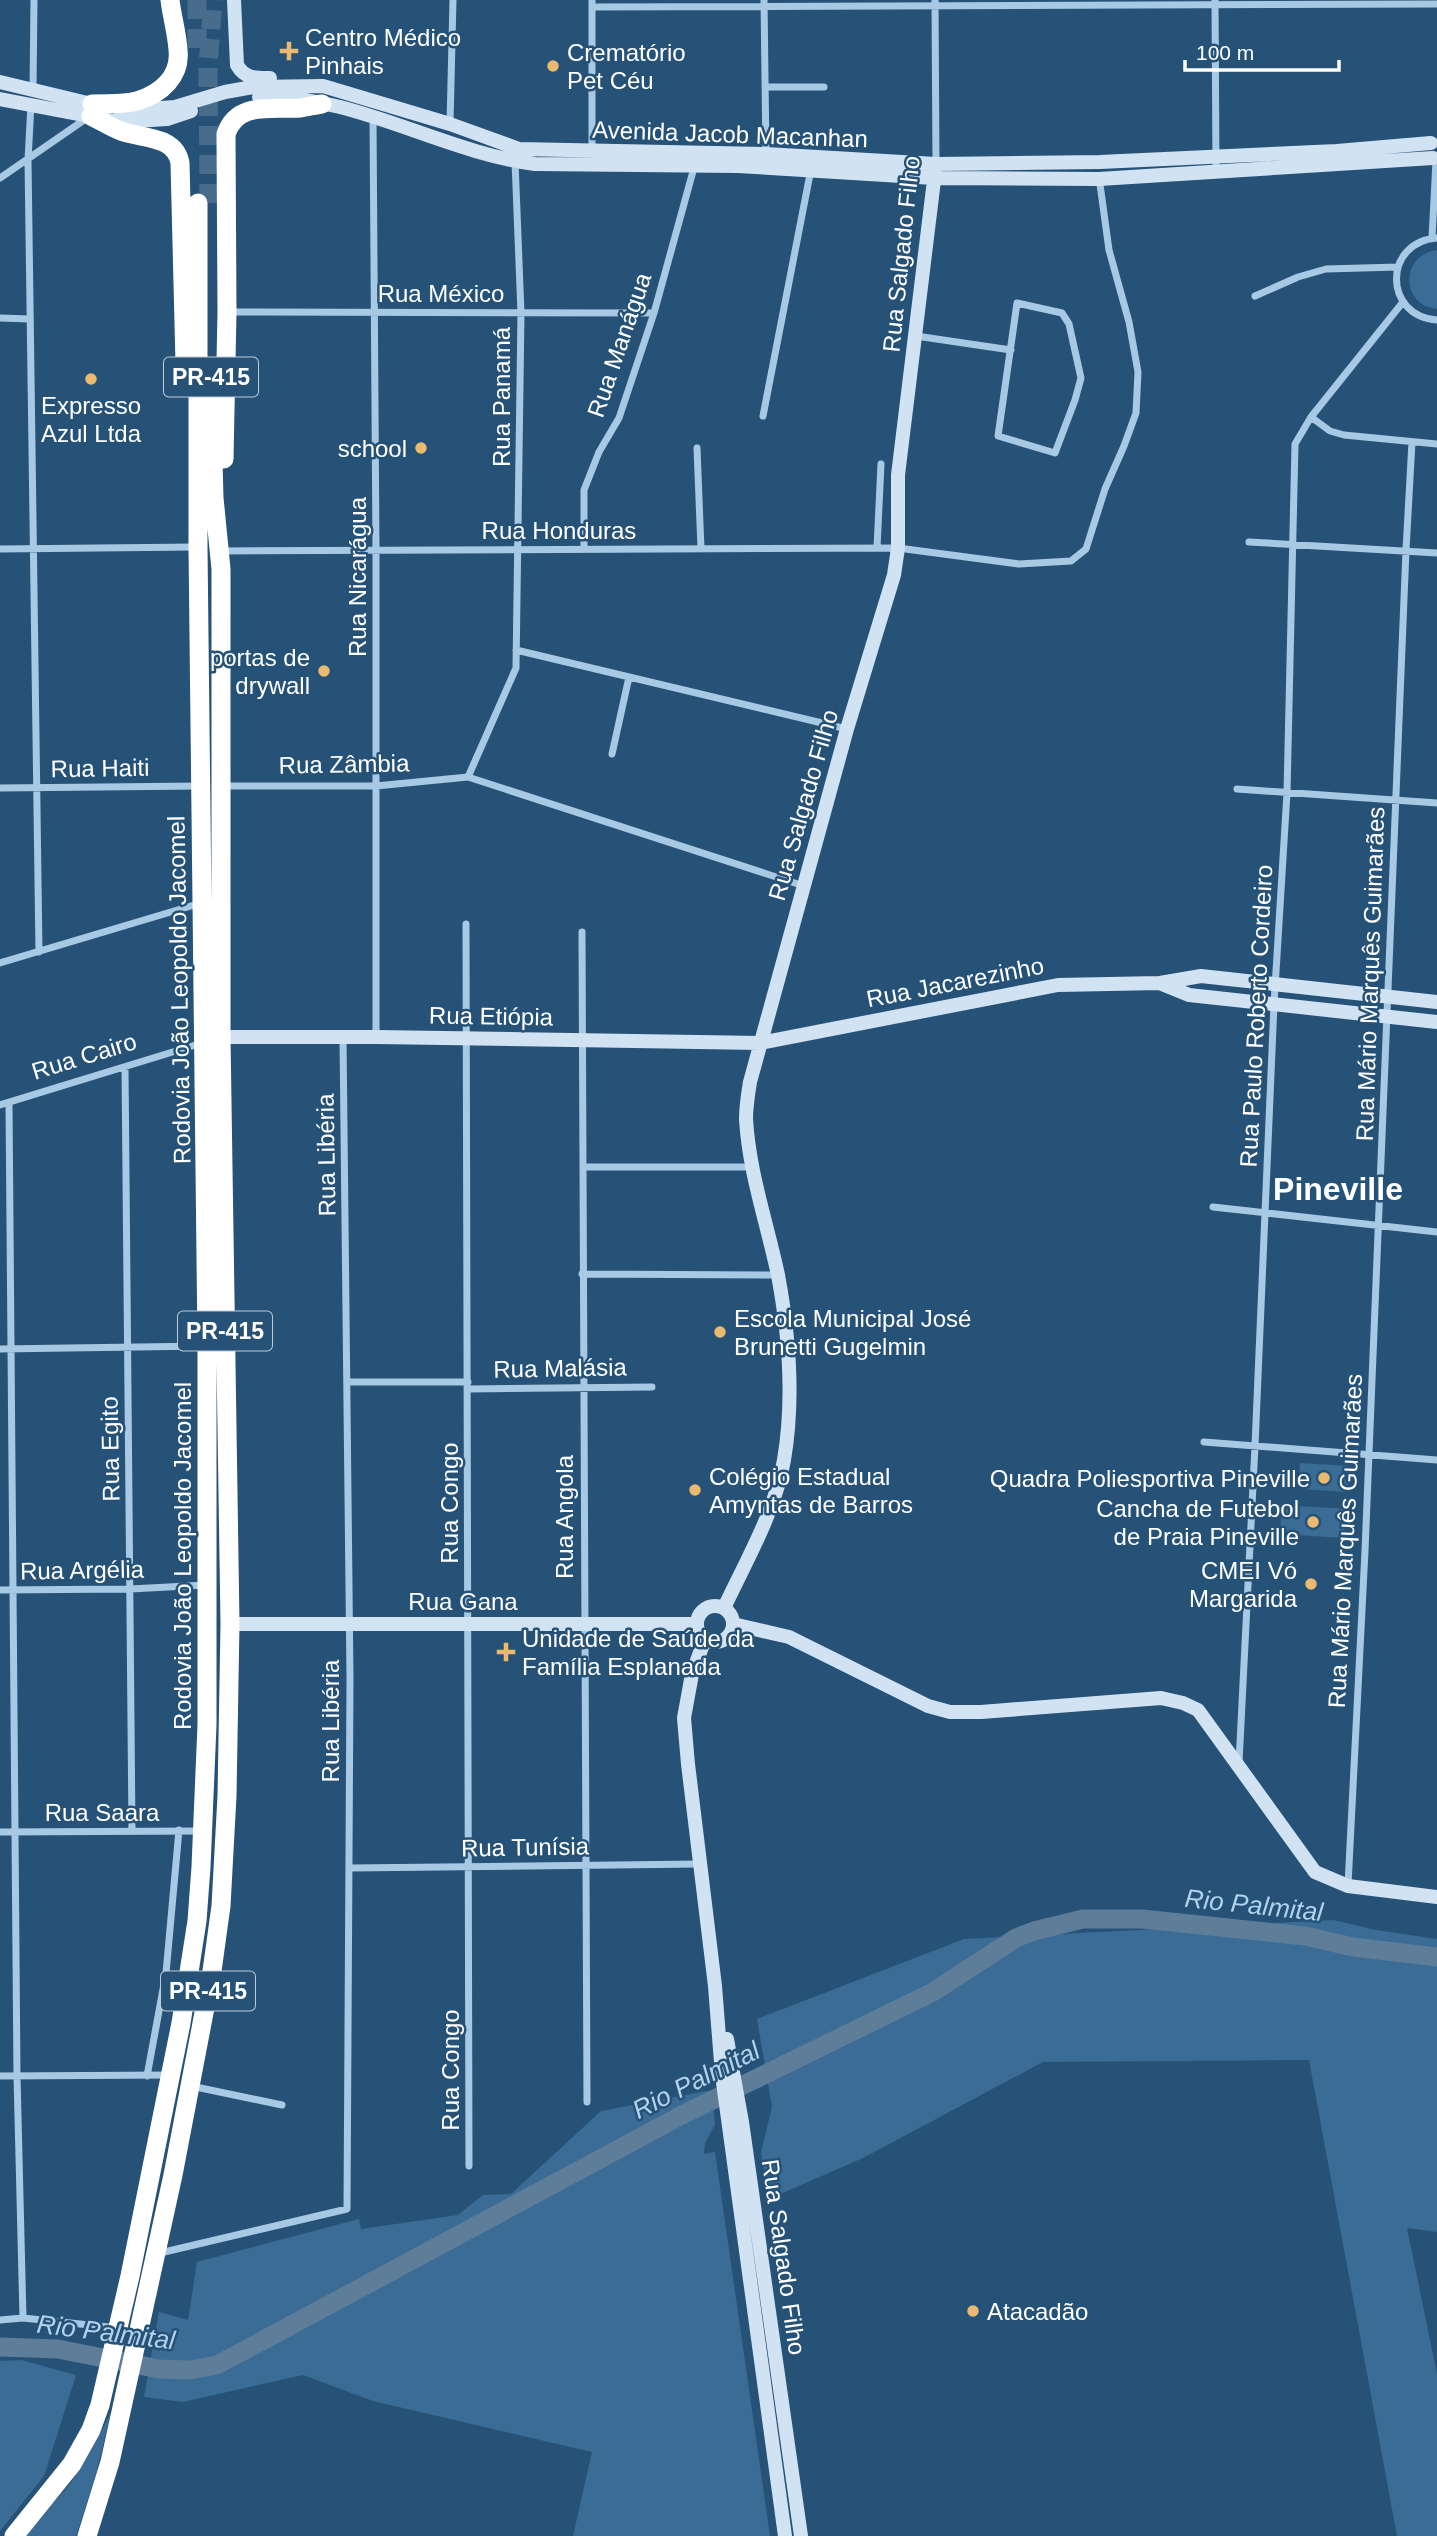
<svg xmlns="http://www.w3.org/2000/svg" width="1437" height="2536" font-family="Arial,sans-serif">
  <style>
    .green { fill: #3a6c95 }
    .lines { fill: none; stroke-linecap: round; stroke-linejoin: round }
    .river { stroke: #5d7d99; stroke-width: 19 }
    .highway-tunnel { stroke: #476c8c; stroke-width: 19; stroke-dasharray: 19 10; stroke-linecap: butt }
    .street { stroke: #a8c9e3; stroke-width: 7 }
    .secondary { stroke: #d1e3f3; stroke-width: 14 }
    .highway { stroke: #fff; stroke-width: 19 }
    .poi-dot { fill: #ebba6e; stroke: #265278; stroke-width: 2.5 }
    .labels { text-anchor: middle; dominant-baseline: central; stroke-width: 5; stroke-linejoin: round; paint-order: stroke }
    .shield { fill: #265278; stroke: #becbd6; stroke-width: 2 }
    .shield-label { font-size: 23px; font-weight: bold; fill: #fff }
    .poi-label { font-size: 24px; fill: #fff; stroke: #265278; text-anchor: start }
    .street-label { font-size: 24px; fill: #fff; stroke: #265278 }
    .water-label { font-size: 26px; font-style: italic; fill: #b3d2eb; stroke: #265278 }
    .district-label { font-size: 32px; font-weight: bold; fill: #fff; stroke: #265278 }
  </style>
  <rect width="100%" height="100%" fill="#265278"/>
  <path class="green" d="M1437,250V309C1400,305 1400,255 1437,250Z
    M1300,1463L1350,1466L1348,1492L1299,1489Z
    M1282,1505L1346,1509L1344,1538L1280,1534Z
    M1333,1920L1376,1930L1437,1939V2232L1407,2228L1437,2374V2536H1397L1309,2060L1043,2062L863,2158L769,2199L761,2152L772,2107L757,2019L964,1939Z
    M712,2090L715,2125L705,2143L704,2154L715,2152L770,2536H573L592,2452L373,2401L303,2375L183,2402L144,2397L159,2312L188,2320L197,2262L359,2219L361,2229L458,2215L483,2195L511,2194L601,2111Z
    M21,2360L76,2375L44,2476L0,2531V2361Z
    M111,2412L95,2478L76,2536H25C36,2516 55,2503 69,2485C85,2462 99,2437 111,2412Z"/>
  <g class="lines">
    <path class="river" d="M0,2347L58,2349L159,2369L190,2370L217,2365L682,2115L933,1992L1016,1938L1034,1931L1083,1919H1142L1305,1936L1353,1947L1437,1957"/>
    <path class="highway-tunnel" d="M197,0V55
      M209,203L208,65L213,0"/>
    <path class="street" d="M764,0L766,154
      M935,0L936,164
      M1215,0L1216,172
      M592,7L1437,4
      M765,87H824
      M33,89L34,0
      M31,104L28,160L39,952
      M373,118L376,550V1036
      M450,124L453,0
      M592,152V0
      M0,178L87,118
      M1432,238L1436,161
      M1437,238C1383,242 1383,316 1437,320
      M1255,296L1298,277L1326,269L1398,267
      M1017,303L1062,313L1069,324L1081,378L1075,400L1055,453L998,436Z
      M228,312L654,313
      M0,318L30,319
      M916,336L1011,350
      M763,416L811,169
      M1311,417L1330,431L1344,435L1437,444
      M697,448L701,549
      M1249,542L1437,553
      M877,548L881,464
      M0,549L195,547
      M584,549V490L599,452L619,418L654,313L695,164
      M222,551L898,548L1019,564L1071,561L1086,549L1105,489L1124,446L1136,413L1138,372L1129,322L1109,250L1099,177
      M516,650L847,729
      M612,754L629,677
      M468,777L516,668L521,313L515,161
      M221,786H376L468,777L804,886
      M0,788L200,786
      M1237,789L1437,803
      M466,924L469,2166
      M582,932L587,2102
      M0,963L201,903
      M125,1067L132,1831
      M9,1103L17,2076L23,2318
      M0,1105L202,1043
      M583,1167H753
      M1213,1207L1437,1232
      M582,1274L778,1275
      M0,1349L206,1346
      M348,1382H468
      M468,1389L652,1387
      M1204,1442L1437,1460
      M0,1590L130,1589L206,1585
      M1239,1763L1255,1446L1274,1004L1287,793L1295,444L1311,417L1403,302
      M0,1832L202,1831
      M350,1868L699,1864
      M1348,1885L1365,1551L1406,550L1412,442
      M0,2076L170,2075
      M147,2076L166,1973L179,1830
      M191,2086L282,2105
      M160,2253L347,2209L350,1679L343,1037
      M0,2320L23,2318L118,2328"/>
    <path class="secondary" d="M234,0L237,65C245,79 256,78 270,78
      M0,82L100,106
      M259,97C355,94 441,152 535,164L738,166L934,178L1099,179L1433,158
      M0,99L120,122L167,119L191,111
      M120,111L175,107L225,92L253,87L323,86L450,124L519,149L766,154L936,164L1100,162L1337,151L1431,143
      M1162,984L1189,995L1437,1022
      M214,1039L221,1037H376L760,1043L1058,985L1160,983L1201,976L1437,1002
      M697 1624a18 18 0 1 1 36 0a18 18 0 1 1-36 0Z
      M724,1608C746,1561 775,1512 784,1460C794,1401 789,1334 778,1275C767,1223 749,1172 746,1119C746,1107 748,1094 750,1082L847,729L894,575L898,548V475L936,164
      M230,1624H696
      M733,1624L789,1637L928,1706L950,1712H981L1161,1698L1183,1703L1198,1710L1315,1872L1348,1886L1437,1897
      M705,1639L692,1674L684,1718L688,1764L715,1986L722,2075L785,2536
      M727,2039L742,2122L801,2536"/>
    <path class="highway" d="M92,104C106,103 123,105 137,101C161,94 181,76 178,50C177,33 172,17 170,0
      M91,116C100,120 110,127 121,131C142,139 175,135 180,163L185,363
      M224,459L227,312L226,134C237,101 272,110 300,108C307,107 315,105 322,104
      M14,2536L72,2464L91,2430L100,2405L130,2276L181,2023L197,1921L201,1867L207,1725V1346L198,547V203
      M87,2536L110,2462L173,2175L212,1971L221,1906L227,1796L230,1624L221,1037V569L214,498L211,389"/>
  </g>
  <g class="poi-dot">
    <path d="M285.5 40.5h7v7h7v7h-7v7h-7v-7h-7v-7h7z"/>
    <circle cx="553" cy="66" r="7"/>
    <circle cx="91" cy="379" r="7"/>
    <circle cx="421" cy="448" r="7"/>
    <circle cx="324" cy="671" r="7"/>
    <circle cx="720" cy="1332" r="7"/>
    <circle cx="1324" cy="1478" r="7"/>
    <circle cx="695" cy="1490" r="7"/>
    <circle cx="1313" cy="1522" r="7"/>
    <circle cx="1311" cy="1584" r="7"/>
    <path d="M502.5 1641.5h7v7h7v7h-7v7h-7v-7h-7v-7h7z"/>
    <circle cx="973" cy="2311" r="7"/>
  </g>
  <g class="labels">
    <g class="shield">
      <rect x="164" y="357.5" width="94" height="39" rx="5"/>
      <rect x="178" y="1311.5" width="94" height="39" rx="5"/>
      <rect x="161" y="1971.5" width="94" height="39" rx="5"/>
    </g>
    <g class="shield-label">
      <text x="211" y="377">PR-415</text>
      <text x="225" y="1331">PR-415</text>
      <text x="208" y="1991">PR-415</text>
    </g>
    <g class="poi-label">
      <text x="305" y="37">Centro Médico<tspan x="305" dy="28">Pinhais</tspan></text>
      <text x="567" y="52">Crematório<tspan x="567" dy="28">Pet Céu</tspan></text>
      <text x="91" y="405" text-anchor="middle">Expresso<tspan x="91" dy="28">Azul Ltda</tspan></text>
      <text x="407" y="448" text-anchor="end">school</text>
      <text x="310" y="657" text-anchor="end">portas de<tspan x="310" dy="28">drywall</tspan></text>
      <text x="734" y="1318">Escola Municipal José<tspan x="734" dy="28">Brunetti Gugelmin</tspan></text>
      <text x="709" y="1476">Colégio Estadual<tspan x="709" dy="28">Amyntas de Barros</tspan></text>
      <text x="1310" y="1478" text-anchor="end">Quadra Poliesportiva Pineville</text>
      <text x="1299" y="1508" text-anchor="end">Cancha de Futebol<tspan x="1299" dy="28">de Praia Pineville</tspan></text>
      <text x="1297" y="1570" text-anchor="end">CMEI Vó<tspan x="1297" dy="28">Margarida</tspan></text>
      <text x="522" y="1638">Unidade de Saúde da<tspan x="522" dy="28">Família Esplanada</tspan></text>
      <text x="987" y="2311">Atacadão</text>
    </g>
    <g class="street-label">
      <text transform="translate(730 134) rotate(2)">Avenida Jacob Macanhan</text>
      <text transform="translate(901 254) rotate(-84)">Rua Salgado Filho</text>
      <text x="441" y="293">Rua México</text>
      <text transform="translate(619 345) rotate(-71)">Rua Manágua</text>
      <text transform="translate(501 397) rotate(-90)">Rua Panamá</text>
      <text x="559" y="530">Rua Honduras</text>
      <text transform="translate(357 577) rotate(-90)">Rua Nicarágua</text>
      <text transform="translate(344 764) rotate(-1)">Rua Zâmbia</text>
      <text transform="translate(100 768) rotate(-1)">Rua Haiti</text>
      <text transform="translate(803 805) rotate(-74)">Rua Salgado Filho</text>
      <text transform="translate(1370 974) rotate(-88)">Rua Mário Marquês Guimarães</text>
      <text transform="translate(955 982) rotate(-11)">Rua Jacarezinho</text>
      <text transform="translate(179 990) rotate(-91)">Rodovia João Leopoldo Jacomel</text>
      <text transform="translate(491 1016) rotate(1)">Rua Etiópia</text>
      <text transform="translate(1256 1016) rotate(-87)">Rua Paulo Roberto Cordeiro</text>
      <text transform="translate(84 1056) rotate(-17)">Rua Cairo</text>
      <text transform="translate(326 1155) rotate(-91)">Rua Libéria</text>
      <text transform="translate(560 1368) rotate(-1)">Rua Malásia</text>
      <text transform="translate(110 1449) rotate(-91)">Rua Egito</text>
      <text transform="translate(449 1503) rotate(-90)">Rua Congo</text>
      <text transform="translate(564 1517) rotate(-90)">Rua Angola</text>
      <text transform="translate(1345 1541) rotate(-87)">Rua Mário Marquês Guimarães</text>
      <text transform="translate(182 1556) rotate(-90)">Rodovia João Leopoldo Jacomel</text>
      <text transform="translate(82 1570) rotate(-1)">Rua Argélia</text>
      <text x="463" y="1601">Rua Gana</text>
      <text transform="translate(330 1721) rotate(-90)">Rua Libéria</text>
      <text x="102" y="1812">Rua Saara</text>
      <text transform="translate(525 1847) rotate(-1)">Rua Tunísia</text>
      <text transform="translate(450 2070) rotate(-90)">Rua Congo</text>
      <text transform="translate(784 2257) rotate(82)">Rua Salgado Filho</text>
    </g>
    <g class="water-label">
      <text transform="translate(1254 1905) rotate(6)">Rio Palmital</text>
      <text transform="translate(696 2080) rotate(-27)">Rio Palmital</text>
      <text transform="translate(106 2332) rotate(7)">Rio Palmital</text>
    </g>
    <g class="district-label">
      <text x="1338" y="1189">Pineville</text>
    </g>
  </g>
  <path d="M1185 60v10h154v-10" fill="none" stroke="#ffffff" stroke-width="3.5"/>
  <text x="1196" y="60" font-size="21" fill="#ffffff" stroke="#265278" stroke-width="5" paint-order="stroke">100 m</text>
</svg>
